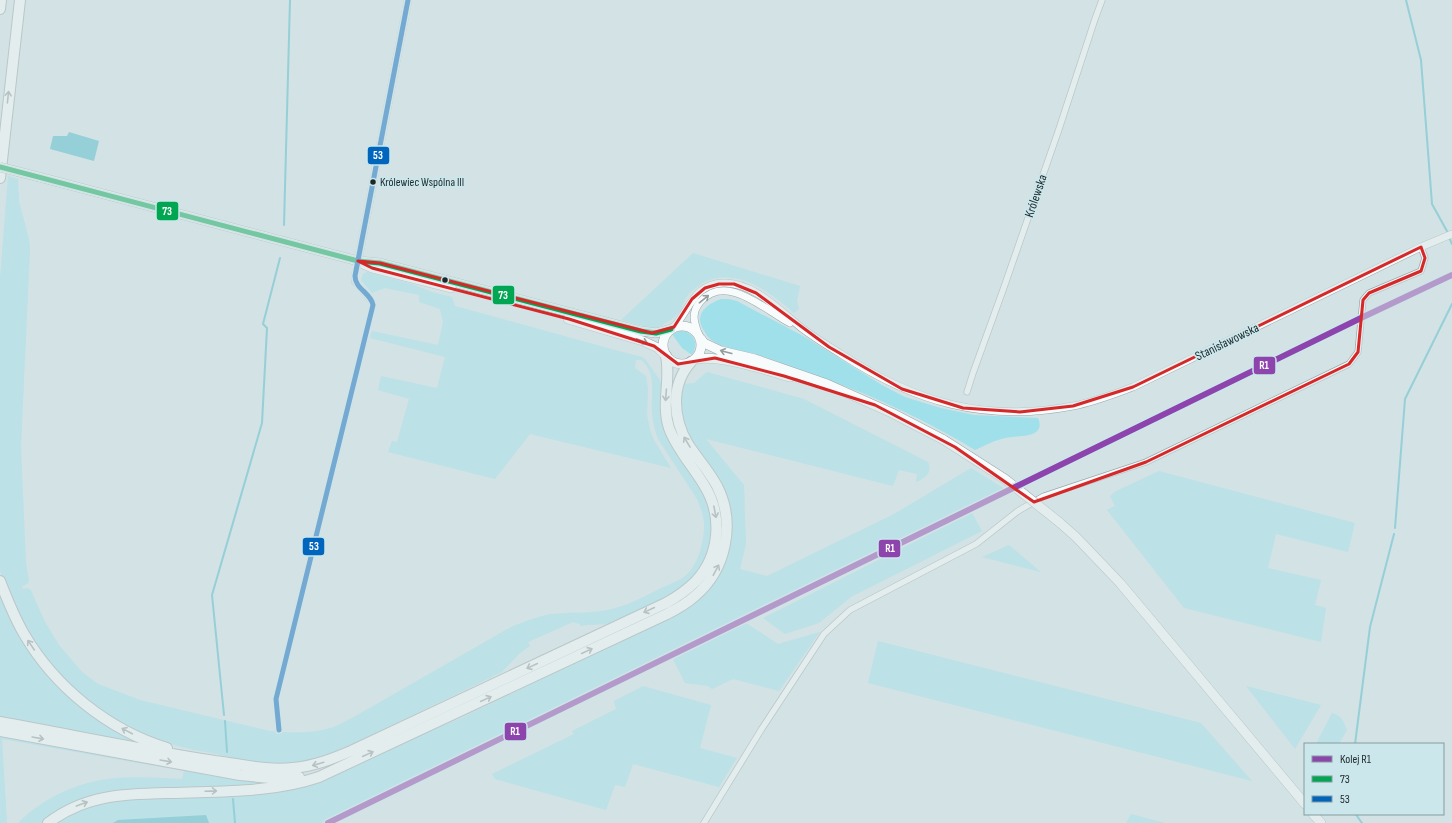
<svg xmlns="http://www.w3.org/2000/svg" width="1452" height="823" font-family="'Sofia Sans Condensed',sans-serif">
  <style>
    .green { fill: #9fe0eb }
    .water { fill: #4bb8c7 }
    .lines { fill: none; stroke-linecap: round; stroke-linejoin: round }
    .stream { stroke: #4bb8c7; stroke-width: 2 }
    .minor-casing { stroke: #9ba7a9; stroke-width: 7 }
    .tertiary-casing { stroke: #9ba7a9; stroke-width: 8 }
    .primary-casing { stroke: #9ba7a9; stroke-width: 10 }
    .motorway-casing { stroke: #9ba7a9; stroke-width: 12 }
    .minor { stroke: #f8fbfb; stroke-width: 5.5 }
    .tertiary { stroke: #f8fbfb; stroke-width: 7 }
    .primary { stroke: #f8fbfb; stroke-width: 9 }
    .motorway { stroke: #f8fbfb; stroke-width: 10 }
    .primary-bridge-casing { stroke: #9ba7a9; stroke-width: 10; stroke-linecap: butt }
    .primary-bridge { stroke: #f8fbfb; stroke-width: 9 }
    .bus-1-casing { stroke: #cbe7ec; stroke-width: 8 }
    .bus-2-casing { stroke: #cbe7ec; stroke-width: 8 }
    .bus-1 { stroke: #00a651; stroke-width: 5 }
    .bus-2 { stroke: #0065bd; stroke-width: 5 }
    .rail-1-casing { stroke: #cbe7ec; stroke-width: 9 }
    .rail-1 { stroke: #8e44ad; stroke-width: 6 }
    .oneway { stroke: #959c9d }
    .marked { fill: none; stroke: #d62828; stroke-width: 3; stroke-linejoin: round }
    .bus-dot { fill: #1d282a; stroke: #cbe7ec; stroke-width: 1.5 }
    .labels { text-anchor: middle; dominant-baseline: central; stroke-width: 3.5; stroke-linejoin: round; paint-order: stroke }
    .bus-label { font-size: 12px; fill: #1d282a; stroke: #cbe7ec; text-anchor: start }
    .street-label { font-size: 13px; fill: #1d282a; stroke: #cbe7ec }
    .line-badge { stroke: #cbe7ec; stroke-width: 1.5 }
    .badge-label { font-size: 11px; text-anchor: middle; font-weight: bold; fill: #fff }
  </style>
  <rect width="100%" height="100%" fill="#d3e2e4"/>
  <path class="green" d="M8,176L18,179L19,201L29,239L30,248L21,447L26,563L29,581L27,584L22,586L23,589L28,588L31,590L36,602L45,622L59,645L82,672L98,684L140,700L270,731C291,733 316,734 336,726C341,724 347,720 352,718L511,627C524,622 538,616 551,614C572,612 592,614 612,609C628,605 642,598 657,590C665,586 674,583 681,579C698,569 705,540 704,522C703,514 700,506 697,499L658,439C655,431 653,423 652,414C650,396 658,373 641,360H636L635,368L646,376L648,389L647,415L650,430L654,440L671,468L530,434L495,479L388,452L392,441L397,442L409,399L378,390L381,376L437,388L445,357L370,338L372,331L438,345L443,322L440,309L419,302V295L385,288L372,293L361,280L363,274L367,272L412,284L432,292L452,297L455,306C518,323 580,341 642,357L645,359L660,380V382H663L662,413L710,504L714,528L707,556L695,577L672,595L610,624L587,625L580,626V624L573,622L528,642L530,646L520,653L502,672C463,691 424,710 384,729C363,740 341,753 318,760C285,769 253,762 221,755C201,751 181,748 162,741C110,725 64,687 33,643C19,622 8,595 0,571V279Z
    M693,253L800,286L797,301L799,309L794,313C765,286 721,258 688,295C685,299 683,304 681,309C676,318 665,324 655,329L621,320Z
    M721,299H728L737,301L748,307L805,337L882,385L905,397L941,408L974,415L1038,418C1040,422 1041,429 1036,432C1030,437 1013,436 1005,438C995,440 984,446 975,450C927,421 877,397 825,379C803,371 781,363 759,355C745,351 724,349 713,341C708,338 706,334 703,329C694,314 707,304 721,299Z
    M681,331C694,332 699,343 692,355L682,348L672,334Z
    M707,372L804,399L928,462C933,472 925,479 916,482L917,474L899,470L893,486L706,439L744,485L746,544L740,569L767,576L894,514L971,468L1005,489L321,823H54L80,808L118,799L263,792L405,741L459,719L685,609L704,594L718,577L724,566L730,547L732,525L730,513L685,428L680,405L683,384L694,383Z
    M1159,471L1355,523L1348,552L1276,534L1268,568L1321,580L1315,605L1326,608L1321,642L1184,608L1107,510L1115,506L1110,496L1116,491Z
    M972,513L982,531L851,597L819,623L785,634L763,618Z
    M1009,545L1041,572L982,557Z
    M0,590L54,679L155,746L0,720Z
    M746,623L778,644L820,632L779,691L733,679L712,689L708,686L685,683L673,659Z
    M878,641L1201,723L1252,781L868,683Z
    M643,686L711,705L700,748L737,758L719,787L633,764L625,787L615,785L606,810L495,779L492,774L574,734L572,731L616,709L614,701Z
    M1246,686L1321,705L1295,749Z
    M1332,713C1343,716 1343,721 1347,730L1339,744H1316Z
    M0,734L285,784L114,792L58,812L42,823H18C39,802 67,787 96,781C124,775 154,778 182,779L184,771L2,739L7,823H0Z
    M1131,814L1165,823H1126Z"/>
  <path class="water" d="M69,132L99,141L94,161L50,149L53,136H67Z
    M206,815L209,823H113L118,820Z"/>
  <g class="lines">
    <path class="stream" d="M1406,0L1421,60L1432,204L1448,233
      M284,225L290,0
      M1449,237L1452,244
      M1395,528L1405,399L1452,304
      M224,715L212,595L262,423L267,328L263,324L280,258
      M225,721L227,752
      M1355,744L1370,627L1394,534
      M233,799L235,823
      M1356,814L1357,816L1362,823"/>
    <defs>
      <path id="minor" d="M967,392L973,373L1003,290L1059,129L1095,19L1102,0
        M279,730L276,699L373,305L371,300L355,282V274L358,261
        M704,823L761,730L824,634L850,610L976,544L1018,511L1044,496L1146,462L1349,364L1358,352L1363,300L1369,293L1421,271L1425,258L1421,247"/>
      <path id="tertiary" d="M358,261L408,0
        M674,327C690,309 694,284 723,283C754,282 780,311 803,329C815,338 828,346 841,354C914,402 985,423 1073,406C1094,402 1114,394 1133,387L1421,247L1452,234
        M698,333C694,322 691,313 700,302C726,272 765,310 790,323"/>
      <path id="primary" d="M39,177L358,261L380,263L641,331L656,333L671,329
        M363,264L372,268L451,288
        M568,319L643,341L658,348L665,355
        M663 345a19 19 0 1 1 38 0a19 19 0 1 1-38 0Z
        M701,339L704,343L721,351L755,359L827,384L892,413L944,440
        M696,359C720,355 766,370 790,377
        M1059,522L1076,537L1120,583L1305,804
        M1313,814L1321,823"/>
      <path id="motorway" d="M0,9L1,0
        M0,178L20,0
        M0,581C7,599 14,617 24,634C55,687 108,730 167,748
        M0,722C72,735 143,750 215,761C241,764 267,771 293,768C314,766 332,759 351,751L666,603C677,597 687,590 696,581C720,555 723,515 704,485C693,466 677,450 669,428C661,404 671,380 666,356
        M0,731L240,775L270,778L299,777
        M48,823C86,794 125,794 171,793C220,791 272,793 319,777L667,614C677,609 686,604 695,596C726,570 736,523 717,486C709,471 697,458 688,444C673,419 670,385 691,362"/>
    </defs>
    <use href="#minor" class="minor-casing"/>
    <use href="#tertiary" class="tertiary-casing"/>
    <use href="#primary" class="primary-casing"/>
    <use href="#motorway" class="motorway-casing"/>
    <use href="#minor" class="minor"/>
    <use href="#tertiary" class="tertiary"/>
    <use href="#primary" class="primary"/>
    <use href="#motorway" class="motorway"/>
    <defs>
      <path id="primary-bridge" d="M0,167L39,177
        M944,440L1005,479L1059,522"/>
    </defs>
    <use href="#primary-bridge" class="primary-bridge-casing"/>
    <use href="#primary-bridge" class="primary-bridge"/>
    <defs>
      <path id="bus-1" d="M0,167L358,261L380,263L641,331L656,333L671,329"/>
      <path id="bus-2" d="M279,730L276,699L373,305C371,293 355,289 355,276L408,0"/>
    </defs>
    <use href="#bus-1" class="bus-1-casing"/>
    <use href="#bus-2" class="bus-2-casing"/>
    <use href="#bus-1" class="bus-1"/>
    <use href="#bus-2" class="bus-2"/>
    <defs>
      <path id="rail-1" d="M328,823L1361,318L1452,275"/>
    </defs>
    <use href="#rail-1" class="rail-1-casing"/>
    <use href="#rail-1" class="rail-1"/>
  </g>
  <defs><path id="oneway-shaft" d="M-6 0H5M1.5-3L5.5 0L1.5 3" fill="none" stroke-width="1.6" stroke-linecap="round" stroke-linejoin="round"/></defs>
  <g class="oneway">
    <use href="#oneway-shaft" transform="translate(8 97) rotate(-84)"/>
    <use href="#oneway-shaft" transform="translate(704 299) rotate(-39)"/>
    <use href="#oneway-shaft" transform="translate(642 341) rotate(21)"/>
    <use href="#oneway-shaft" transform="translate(726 352) rotate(-165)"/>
    <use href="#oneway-shaft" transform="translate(666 395) rotate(94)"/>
    <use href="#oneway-shaft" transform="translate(687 442) rotate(-121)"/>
    <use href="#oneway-shaft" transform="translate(715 512) rotate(79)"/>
    <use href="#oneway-shaft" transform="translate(716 570) rotate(-62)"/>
    <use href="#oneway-shaft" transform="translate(649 610) rotate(155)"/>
    <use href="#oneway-shaft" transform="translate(31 645) rotate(-124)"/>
    <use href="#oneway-shaft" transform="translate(587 651) rotate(-25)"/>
    <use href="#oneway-shaft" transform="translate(532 666) rotate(155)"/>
    <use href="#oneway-shaft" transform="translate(486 699) rotate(-25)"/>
    <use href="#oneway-shaft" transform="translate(127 731) rotate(-152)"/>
    <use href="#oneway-shaft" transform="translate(38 738) rotate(10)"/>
    <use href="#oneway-shaft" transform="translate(368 754) rotate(-25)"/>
    <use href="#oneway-shaft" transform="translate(166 761) rotate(10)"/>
    <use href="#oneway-shaft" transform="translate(318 764) rotate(164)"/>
    <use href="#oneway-shaft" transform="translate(211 791) rotate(-2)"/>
    <use href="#oneway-shaft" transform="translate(82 804) rotate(-20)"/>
  </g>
  <path d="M0 0H1452V823H0ZM1421,247L1425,258L1421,271L1369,293L1363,300L1358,352L1349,364L1146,462L1034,502L955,447L875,405L784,376L715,358L678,364L654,346L569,319L372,268L358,261L380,263L652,333L674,327L692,299L705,288L719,284H734L756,293L829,347L902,389L963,408L1020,412L1073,406L1133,387Z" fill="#d3e2e4" fill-opacity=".55" fill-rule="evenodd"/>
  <path class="marked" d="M1421,247L1425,258L1421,271L1369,293L1363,300L1358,352L1349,364L1146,462L1034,502L955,447L875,405L784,376L715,358L678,364L654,346L569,319L372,268L358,261L380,263L652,333L674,327L692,299L705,288L719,284H734L756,293L829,347L902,389L963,408L1020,412L1073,406L1133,387Z"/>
  <g class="bus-dot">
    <circle cx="373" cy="182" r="3.5"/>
    <circle cx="445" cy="280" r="3.5"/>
  </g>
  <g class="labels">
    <g class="bus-label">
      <text x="380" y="182">Królewiec Wspólna III</text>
    </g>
    <g class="street-label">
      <text transform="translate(1036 196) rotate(-71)">Królewska</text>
      <text transform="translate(1227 342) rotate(-26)">Stanisławowska</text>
    </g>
  </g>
  <g class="line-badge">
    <rect x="367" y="146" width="23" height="19" rx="4" fill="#0065bd"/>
    <rect x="156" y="201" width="23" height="20" rx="4" fill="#00a651"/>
    <rect x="492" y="285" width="23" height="20" rx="4" fill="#00a651"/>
    <rect x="1253" y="356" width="23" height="19" rx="4" fill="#8e44ad"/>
    <rect x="302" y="537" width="23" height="19" rx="4" fill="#0065bd"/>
    <rect x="878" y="539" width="23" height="19" rx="4" fill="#8e44ad"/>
    <rect x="504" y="722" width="23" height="19" rx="4" fill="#8e44ad"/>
  </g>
  <g class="badge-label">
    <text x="378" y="159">53</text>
    <text x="167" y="215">73</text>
    <text x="503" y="299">73</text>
    <text x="1264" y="369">R1</text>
    <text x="314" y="550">53</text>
    <text x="890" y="552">R1</text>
    <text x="515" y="735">R1</text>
  </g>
  <rect x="1304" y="743" width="140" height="72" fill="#cbe7ec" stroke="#859b9e"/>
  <rect x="1312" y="756" width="20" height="6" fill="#8e44ad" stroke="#859b9e"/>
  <text x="1340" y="763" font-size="12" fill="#1d282a">Kolej R1</text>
  <rect x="1312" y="776" width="20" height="6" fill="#00a651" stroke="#859b9e"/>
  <text x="1340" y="783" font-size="12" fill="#1d282a">73</text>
  <rect x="1312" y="796" width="20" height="6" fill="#0065bd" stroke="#859b9e"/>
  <text x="1340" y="803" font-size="12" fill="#1d282a">53</text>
</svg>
